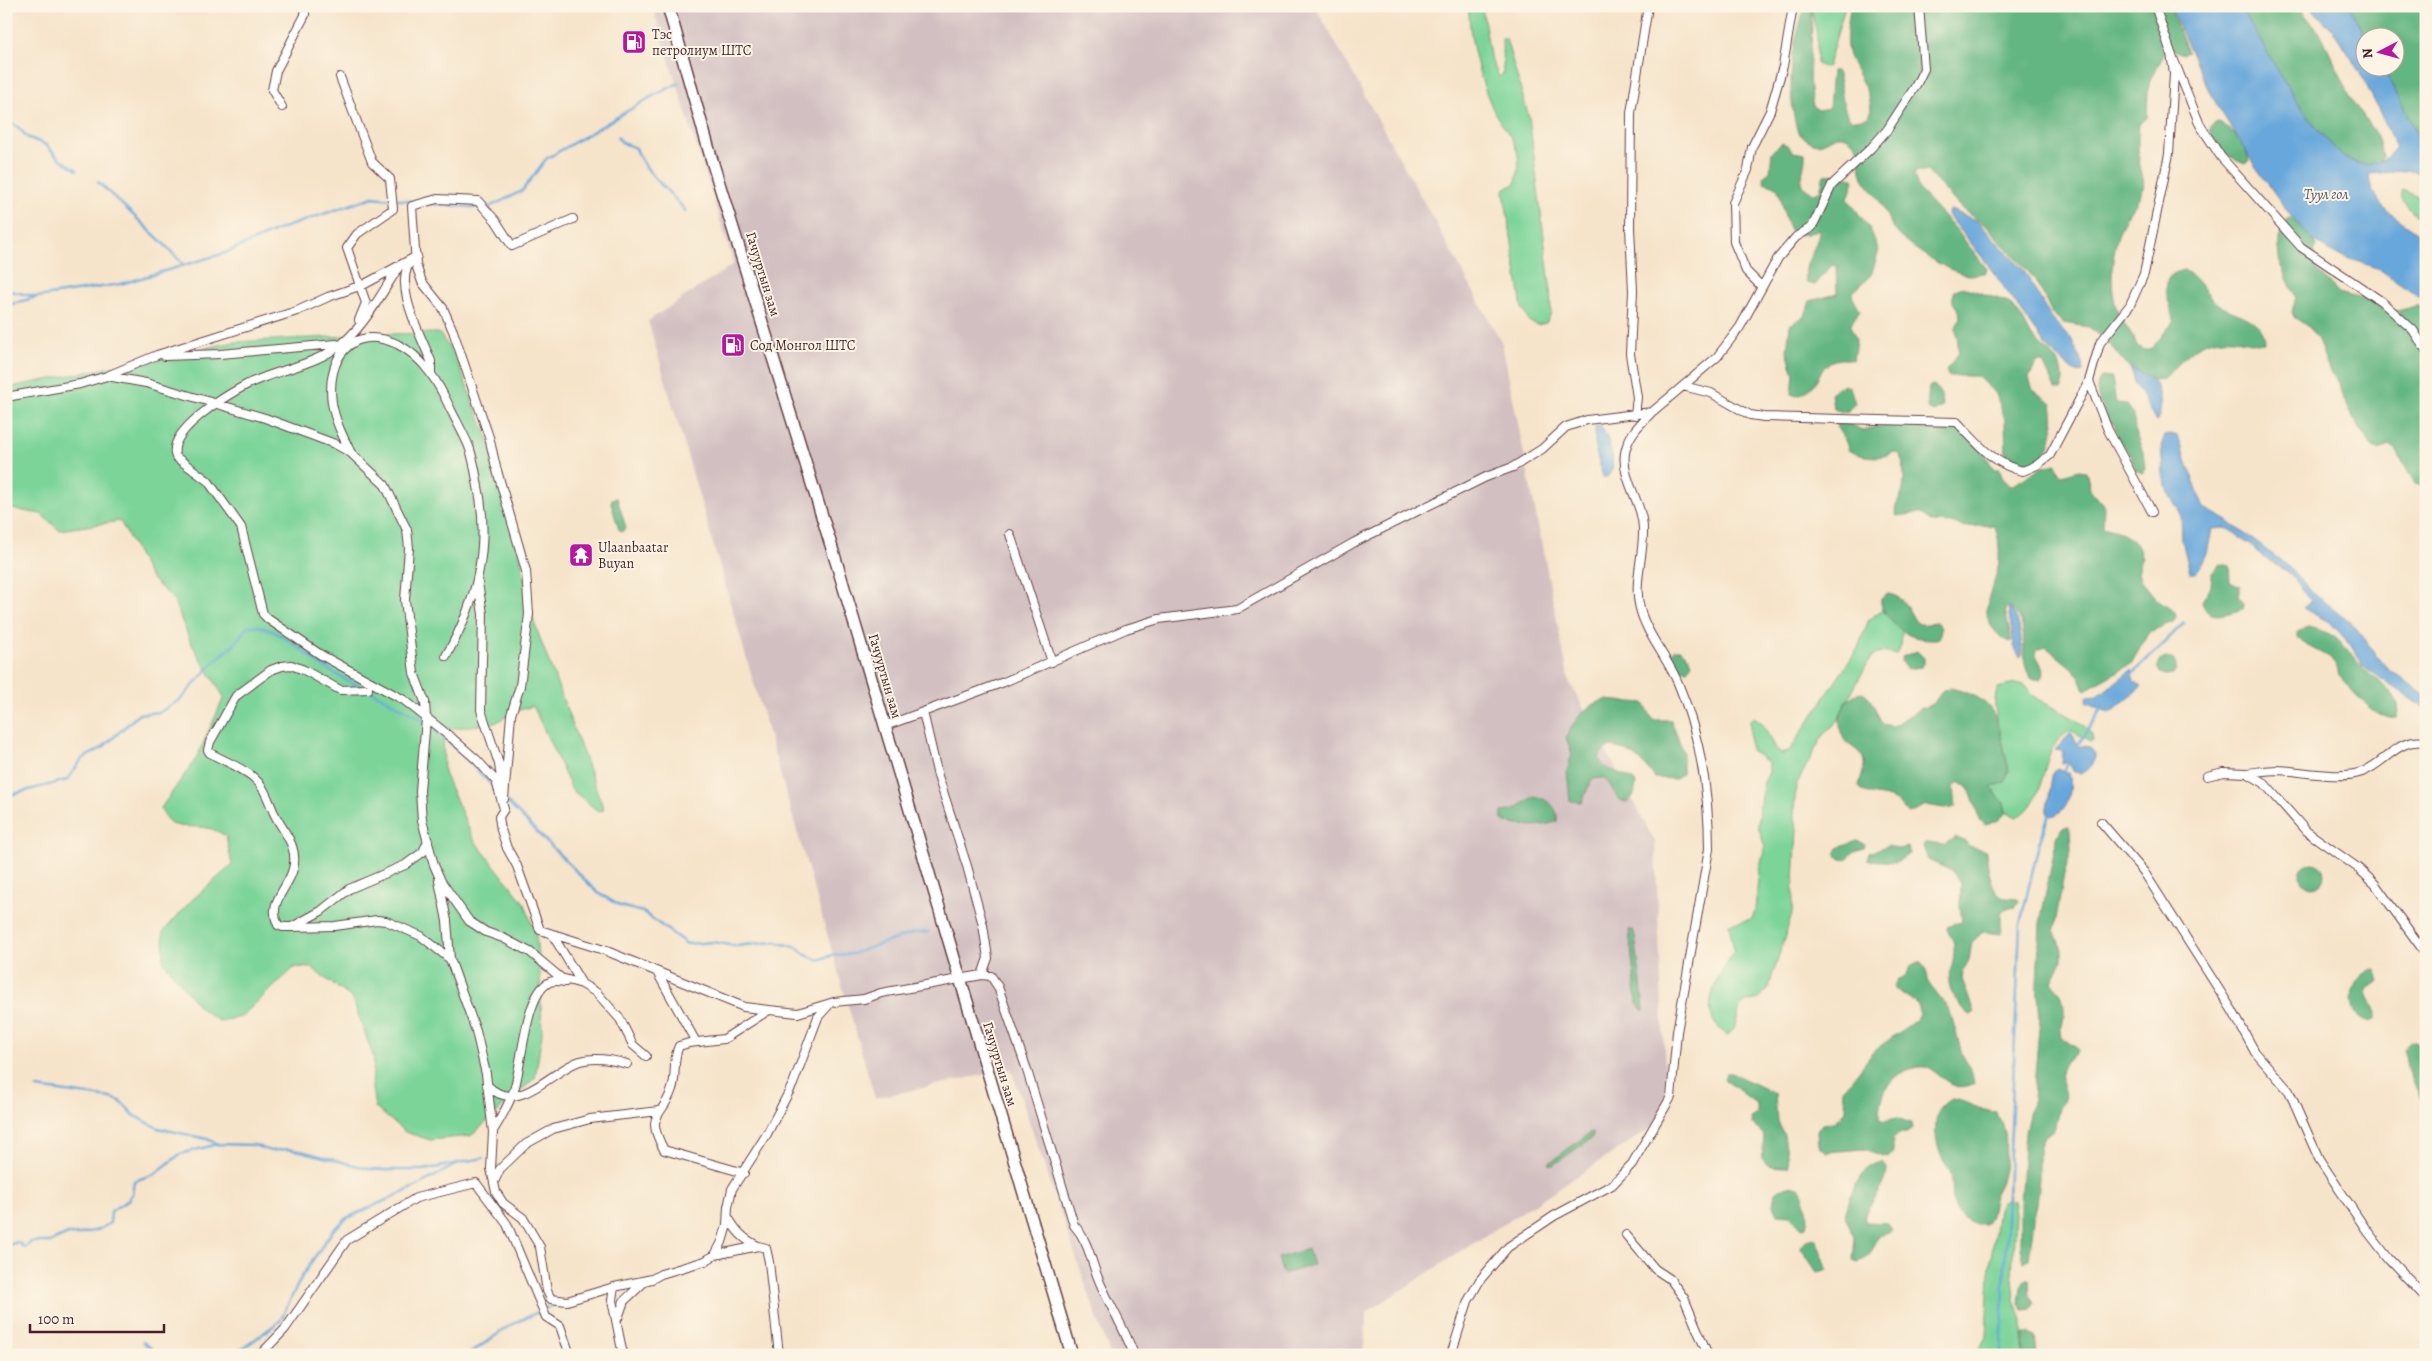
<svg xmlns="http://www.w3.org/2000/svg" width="2432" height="1361" font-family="Alegreya,serif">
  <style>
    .industrial { fill: #d2bfc1 }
    .green { fill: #7bd499; stroke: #627a62 }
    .forest { fill: #64b681; stroke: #576a56 }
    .water { fill: #67a7db; stroke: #586383 }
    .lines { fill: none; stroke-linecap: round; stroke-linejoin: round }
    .stream { stroke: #67a7db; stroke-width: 2.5 }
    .street-casing { stroke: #643d43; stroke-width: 10 }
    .secondary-casing { stroke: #643d43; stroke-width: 14 }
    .street { stroke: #fff; stroke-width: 8 }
    .secondary { stroke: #fff; stroke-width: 11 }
    .labels { text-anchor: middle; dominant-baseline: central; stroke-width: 4; stroke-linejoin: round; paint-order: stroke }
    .poi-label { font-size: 14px; fill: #4a1f2b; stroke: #fcf5e5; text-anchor: start }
    .street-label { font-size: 14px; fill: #4a1f2b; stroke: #fcf5e5 }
    .water-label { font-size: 15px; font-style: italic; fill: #565571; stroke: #fcf5e5 }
  </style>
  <rect width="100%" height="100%" fill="#fcf5e5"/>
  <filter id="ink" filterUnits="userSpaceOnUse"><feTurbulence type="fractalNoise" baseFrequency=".02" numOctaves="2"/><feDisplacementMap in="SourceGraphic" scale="10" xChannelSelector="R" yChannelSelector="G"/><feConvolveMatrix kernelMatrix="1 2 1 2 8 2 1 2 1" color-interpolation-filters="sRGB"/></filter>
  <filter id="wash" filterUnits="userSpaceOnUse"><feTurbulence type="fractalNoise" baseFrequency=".0096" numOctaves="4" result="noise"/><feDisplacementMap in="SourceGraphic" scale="20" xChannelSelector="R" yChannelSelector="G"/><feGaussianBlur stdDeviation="1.12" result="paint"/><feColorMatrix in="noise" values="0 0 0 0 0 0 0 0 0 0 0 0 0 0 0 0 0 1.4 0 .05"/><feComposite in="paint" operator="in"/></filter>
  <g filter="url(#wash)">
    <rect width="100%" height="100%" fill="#f6e4ca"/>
    <path class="industrial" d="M652,6H1315L1502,343L1569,681L1655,842L1667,1118L1367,1312L1363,1355H1110L1011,1069L875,1098L648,321L734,264Z"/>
    <path class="green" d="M1469,6H1482L1490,56L1499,77L1503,74L1502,39H1506L1529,117L1550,285L1551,313L1546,323L1537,325L1530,322L1522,308L1504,192L1505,188L1514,185C1519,176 1520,161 1517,151C1513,137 1503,127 1496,115C1481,86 1468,38 1469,6Z
      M1811,6H1845L1828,66L1824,68L1817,64V35Z
      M2402,190L2417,196L2426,204V228L2402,199Z
      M439,333L455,356L494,454L511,513L534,622L604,810L598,811L572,790L533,706L516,711L495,723L448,729L443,736L444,773L474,840L525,904L536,936L540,975L542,1034L535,1078L471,1136L430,1140L405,1132L375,1107L372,1088L374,1058L352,998L311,968L295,967L241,1017L219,1021L200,1008L164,962L163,932L192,900L232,865L226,836C221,833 214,829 208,828C186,824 169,833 161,808L197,757L224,697L191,643L173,599L150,577L120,521L59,530L41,514L6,508V388L235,342L385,334Z
      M1882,610L1902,630L1901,646L1896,654C1884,654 1879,648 1870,659L1842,710L1838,721L1823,735L1796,785L1794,812L1797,829L1792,914L1769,986L1759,999L1746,1002L1740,1008L1734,1029L1728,1035C1692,1015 1720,974 1734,950L1729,924L1752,919L1755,910L1759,870L1765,847L1758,826L1759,806L1764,782L1769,772V763L1750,750V720L1753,717C1770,722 1767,747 1782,754L1789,751L1858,648L1869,619Z
      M2015,684H2024C2026,687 2028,691 2031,694C2045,707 2091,720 2093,740L2090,741L2072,731C2037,742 2050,803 2017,817L2006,812L2004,803L1991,788L2009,772C2006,749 1988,708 1998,688Z
      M2006,1200L2013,1202L2015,1213L2012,1277L2014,1300L2023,1320V1355H1977L1986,1336L1989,1273L1998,1210L2001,1203Z"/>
    <path class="forest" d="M1806,6H1811C1815,40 1804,73 1813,106L1818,110L1829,108L1832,71H1836C1843,81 1841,120 1854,120C1859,120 1865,118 1869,117C1878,99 1852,70 1848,52C1844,37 1849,21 1850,6H2169L2188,52L2183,54L2173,50L2166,51L2150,80L2148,89L2147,118L2139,124C2138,138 2137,152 2140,166C2141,173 2145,180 2143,188C2142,196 2126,216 2121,227C2111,251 2107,297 2122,320C2128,329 2133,335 2137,346L2144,350L2152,348L2174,321C2172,301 2151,278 2184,270C2199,278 2205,296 2219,305C2235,315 2265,318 2265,343C2254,344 2245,340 2234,339C2200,336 2185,355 2164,379L2152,380L2127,366L2108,342L2089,327L2063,323L2052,313L2036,280L1986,226L1962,209L1927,171H1917L1914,175L1919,190L1955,228L1987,269L1985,273C1980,273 1974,275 1970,275C1951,274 1902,244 1893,227C1887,219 1885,208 1879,200C1875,192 1867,186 1863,178C1858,166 1863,152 1853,142C1838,128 1831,142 1818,144C1811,144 1803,136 1798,133C1786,91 1790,47 1806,6Z
      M2239,6H2298L2322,36L2353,102L2377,136L2383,156L2379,162C2370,165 2363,166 2354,162C2317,146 2261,43 2239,6Z
      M2349,6H2426V151L2383,68H2394V38L2366,37Z
      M2218,122C2232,129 2246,145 2249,161L2245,163C2230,158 2199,141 2214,123Z
      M1781,143L1787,145L1793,152L1805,154C1806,171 1792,185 1815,194L1820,191L1824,175L1836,174L1853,178L1854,181L1848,199L1869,228L1879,250L1871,276L1853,292L1852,296L1860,310L1850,325L1856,340L1853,360C1813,352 1826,389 1796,396L1792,394L1794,374L1787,351L1790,325L1805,316L1810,301L1837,294L1836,266L1832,265L1815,285L1807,283C1800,265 1820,245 1819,229L1807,234L1794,235C1782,223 1783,192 1775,186C1772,184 1767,184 1764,182L1763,177L1770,172L1772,152Z
      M2288,218L2293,219L2314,241L2317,247L2314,252L2313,262L2317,269L2339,293L2367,300L2389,313L2419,305H2426V487L2415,484L2396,450L2389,446L2379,450L2372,446L2366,438L2354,419L2341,393L2339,383L2330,372L2317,338L2310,328L2294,317L2292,312L2296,297L2281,266L2279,248V238Z
      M1963,287L2008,302L2022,318L2032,337L2058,361L2064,379L2062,389H2055L2043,362H2037L2029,378L2033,390L2052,403C2055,423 2054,445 2040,461L2017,465L2006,456L2005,420L1996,394L1977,376H1948L1946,370L1959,353L1956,327L1960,318L1959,310C1952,303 1951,300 1955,290Z
      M2101,377L2112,378L2116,403L2126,404L2134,414L2135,433L2143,452L2145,469L2142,473L2136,470L2131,455L2119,441L2114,424L2108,422C2103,409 2091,391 2101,377Z
      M1844,384L1850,387L1855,403L1848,411L1841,413L1833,408L1831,393Z
      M1932,385L1935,386L1941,395L1942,407L1934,412L1927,409L1929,387Z
      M1836,422H1846L1862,430L1899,422L1920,428L1956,427C1971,433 1987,455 1993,469H2000L2003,480L2011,486L2043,467L2056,464L2059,473L2062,475L2079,470L2086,471L2091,493L2104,504L2103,527L2123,533L2138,546L2142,558L2138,572L2140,579L2157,600L2175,612L2176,617L2173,622L2149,632L2131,664L2085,690L2080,677L2071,667L2046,647L2037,650L2036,655C2040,663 2047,672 2040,679H2032C2014,658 2036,621 2007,606L2005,610L2011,639V642C2004,640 1999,636 1995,631C1977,611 1994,588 1998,568C2000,555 2000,537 1994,525L1962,527L1955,523L1932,522L1920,513L1897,516C1891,507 1902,499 1903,489C1905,479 1904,463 1899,453L1893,452C1882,460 1860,457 1848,450C1847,437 1836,432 1836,422Z
      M617,498L626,528L622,532L619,530L611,503L612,499Z
      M2220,564L2229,566L2230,581L2240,586L2238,596C2241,601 2246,602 2243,609C2227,613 2207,623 2202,601L2211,586L2212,573Z
      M1888,594C1910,597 1910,622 1920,624C1925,625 1932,623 1937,623L1941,628L1940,637L1937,639C1928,639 1918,639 1909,635C1898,629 1879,612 1881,599Z
      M2308,627C2318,630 2329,632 2337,639C2346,647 2354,658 2363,668C2375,682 2407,694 2396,718C2381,722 2353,693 2344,681C2339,675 2338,667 2333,661C2322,651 2308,649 2298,638V632Z
      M1675,649H1681L1689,656L1692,664L1687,670C1678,670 1672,664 1670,656Z
      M1917,651L1924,658V664L1921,667L1907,669L1901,661L1902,657Z
      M2158 667a9 9 0 1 1 18 0a9 9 0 1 1-18 0Z
      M1950,688C1990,697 1996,710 2004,748C2006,761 2011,769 2005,782L1991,788L2004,803L2006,812C2001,820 1994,823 1985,825C1971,814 1979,789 1958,782L1954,787L1956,806L1950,809L1926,805L1909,813C1902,810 1900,803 1894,800C1881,793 1870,798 1859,788C1859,778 1867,768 1863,758C1859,749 1849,747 1844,739C1834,723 1843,694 1863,692L1869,697L1882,724L1893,726L1918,710L1934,703L1943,690Z
      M1605,700L1644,703L1653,720H1671L1683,752L1682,774L1675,779L1655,778C1645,763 1626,744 1606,748L1599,757C1601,772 1625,771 1636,783L1634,795L1628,802C1614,802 1614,786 1604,778L1592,779L1582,802L1570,801L1567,771L1572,754L1566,738C1574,720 1585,705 1605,700Z
      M1534,796C1547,799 1559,807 1557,821C1545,828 1513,827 1502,820V812L1514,810Z
      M2068,826L2070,830L2071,851L2064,874L2054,930L2062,950V961L2052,982C2055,986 2056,988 2059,991C2066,1000 2065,1022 2060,1031L2061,1038L2077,1047L2078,1051C2050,1078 2063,1066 2065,1100L2059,1108L2054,1131L2044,1136L2039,1148V1179L2029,1259L2023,1261L2020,1248V1205L2025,1132L2033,1098L2040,1017L2037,984L2040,923L2057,837L2062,828Z
      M1955,837L1964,840L1969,846L1986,851C1988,865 1989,891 2004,897C2010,900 2014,897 2019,900L2016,907L2004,909L2001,913V934L1983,932L1972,942L1969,960L1964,969L1962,979L1974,1013L1971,1015C1965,1013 1963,1009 1960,1005C1938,978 1956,974 1954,946C1954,938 1948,935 1947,928L1948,925L1962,922L1960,905L1961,883L1952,871L1928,860L1923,846L1925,843L1944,845Z
      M1857,841L1865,844L1864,848L1855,851L1845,860L1838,858L1836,852L1838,848Z
      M1888,845L1898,849L1908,847L1910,854L1896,862L1867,860L1869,853Z
      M2300 875a12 12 0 1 1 24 0a12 12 0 1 1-24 0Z
      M1629,930H1633L1635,936L1644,1009L1643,1011L1637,1003Z
      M1918,962H1921L1926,970L1929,984L1950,1011L1962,1054L1972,1073L1974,1084C1948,1094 1944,1073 1925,1067C1920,1066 1915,1068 1910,1069C1888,1076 1880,1095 1880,1118L1884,1121L1897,1118L1911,1123L1912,1128L1907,1133H1900L1893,1139V1153L1886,1157L1864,1149L1827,1152L1818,1144L1817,1131L1822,1124C1834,1123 1842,1119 1847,1108L1842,1089L1851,1081L1875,1050L1916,1020L1920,1014L1916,1003L1893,987L1898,979L1905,977L1912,965Z
      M2373,969L2376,970L2379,982L2368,988L2367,992L2376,1013V1019C2354,1034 2337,983 2373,969Z
      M2411,1041L2423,1045L2426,1051V1111L2407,1067L2404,1049Z
      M1726,1073H1732L1775,1094L1777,1121L1784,1135L1789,1167C1756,1167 1763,1161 1764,1135L1752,1124L1751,1118L1757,1113V1104L1724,1079Z
      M1952,1099C1968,1101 1979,1111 1996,1112C2007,1128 2008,1159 2002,1177C2001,1183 1997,1189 1994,1195C1991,1206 1992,1216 1985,1225C1978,1225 1973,1223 1967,1220C1946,1209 1956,1189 1950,1171C1948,1166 1944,1163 1942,1158C1934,1140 1930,1107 1952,1099Z
      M1591,1132L1593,1133L1592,1138L1553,1165H1549V1163Z
      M1882,1162L1887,1168C1887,1189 1872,1198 1864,1216L1866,1222L1888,1223L1891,1230L1879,1236L1869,1256L1858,1262L1853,1260L1855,1237L1845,1216C1850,1196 1858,1167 1882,1162Z
      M1794,1186L1799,1187C1805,1196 1811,1217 1806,1227L1802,1228L1790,1215L1778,1214L1773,1205L1775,1192L1779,1189Z
      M1813,1238L1817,1240C1819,1251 1826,1260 1827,1270L1817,1272L1800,1247L1806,1240Z
      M1308,1249L1313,1265L1283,1274L1278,1258Z
      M2025,1279H2029L2030,1295L2035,1303L2033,1308L2023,1309L2019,1303L2021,1287Z
      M2024,1333H2029L2035,1337L2037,1355H2023Z"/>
    <path class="water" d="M2170,6H2240C2263,43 2316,146 2354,162C2370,169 2386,161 2396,148C2379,110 2362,72 2338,38C2330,26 2319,17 2310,6H2349L2366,37L2364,68H2383L2426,151V193L2422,186L2426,179L2424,173L2411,170L2369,174C2371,210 2402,218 2426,239V301L2379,269L2331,252L2314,241L2293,219L2253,163L2211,95Z
      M1951,210L1977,221L2023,269L2052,319L2071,338L2082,363L2083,372L2076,373L2048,349L1986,262L1949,216L1948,212Z
      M2130,367C2136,371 2145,374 2151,380C2161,388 2164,411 2156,421L2134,382Z
      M1600,425C1610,440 1614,455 1612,472L1608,477H1603L1595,448V427Z
      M2169,434L2177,436L2204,508L2226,520L2288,566L2313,593L2352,624L2386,667L2426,697V708L2366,669L2349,643L2331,623L2303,608L2311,601L2287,571L2272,563L2231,530L2225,528L2212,529L2207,554L2196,573H2190L2182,540L2181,514L2168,492L2163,475L2161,446L2165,435Z
      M2008,607C2021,615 2021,641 2022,655L2020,658L2014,646Z
      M2131,670L2134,681L2142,686L2110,713L2086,702L2087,697L2098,696Z
      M2070,734H2072L2079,746L2090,747L2095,754C2096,762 2087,770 2081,774L2073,771L2069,763H2062L2063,751L2055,750Z
      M2057,768L2069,773C2073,788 2069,813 2051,816L2047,813V808L2053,772Z"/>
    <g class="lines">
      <path class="stream" d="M6,121L18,127L27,137L46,145L59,158L77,170
        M617,137L623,143L636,148C644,173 671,191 686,212
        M98,182L162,242L183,264
        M430,204L482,208
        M487,208L522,191L546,159L653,96L679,83
        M6,290L37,297L121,284L225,253L280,229L373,197L420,202
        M6,306L36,297
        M2131,675L2184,623
        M369,690L425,721
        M431,726L465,757L495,789
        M2077,746L2103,707
        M2064,771L2070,760
        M6,796L67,780L82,759L102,748L139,714L160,712L180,700L216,660L233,646L248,626C273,622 306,655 326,668C337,676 349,681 361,687
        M505,800L597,892L620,906L643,912L687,944L713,942L735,946L775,942L796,947L806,955L818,960L833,955L852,954L913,933L928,932
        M37,1088L111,1098L120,1101L135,1116L158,1128L207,1139L218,1144
        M6,1246L18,1242L24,1248L31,1242H50L68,1234L77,1235L98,1230L110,1223L111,1211L128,1200L132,1194L134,1181L155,1174L180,1154L218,1144L254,1145L270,1151L287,1149L301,1151L369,1169L384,1170H424L483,1158
        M143,1342L160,1355
        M234,1355L280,1321L302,1276L333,1230L347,1218L417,1186L459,1163
        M468,1355L509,1326L559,1302
        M2001,1355L2020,924L2039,844L2049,814"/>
    </g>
  </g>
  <g filter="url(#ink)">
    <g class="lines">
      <defs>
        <path id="street" d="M2171,53L2200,125L2221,157L2301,247L2381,301L2413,330L2426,350
          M340,77L372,162L390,179L393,209L357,234L347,248L366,303L359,320
          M282,107L272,90L276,71L305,15V6
          M413,259C390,280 422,338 431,361V373
          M398,268C382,293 366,323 344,342C316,366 277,369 246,385C227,395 165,432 176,457L208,481L241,527L263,614L268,619L321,655L404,700L453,739L477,760L496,781L504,809L499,817L501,830L507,848L517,866L540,930L604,950L744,1007L769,1010
          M1761,286L1746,271L1734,242L1733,203L1748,170L1752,147L1770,111L1783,66L1793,6
          M165,356L220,354L336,344
          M107,376L157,355L297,311L328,297L365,284L417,256
          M2089,381L2100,343L2130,305L2144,274L2169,154L2174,74L2171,53L2155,6
          M1683,386L1717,357L1740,327L1778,258L1796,237L1812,227L1832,185L1871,148L1887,130L1915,87L1924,69L1919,6
          M6,397L80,384L107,376L146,383L265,418L335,444L351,453L385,485L407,530L409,548L405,600L414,673L425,702L426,719L420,791L422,820L434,865L441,881L469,921L486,932L503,938L530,952L561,978L582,984L597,993L620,1019L633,1045L646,1056
          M1635,415L1637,397L1630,354L1633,291L1630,228L1631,113L1648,6
          M351,453C343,437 335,421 332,403C326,360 350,323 397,344C424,357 439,384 451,410C457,422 463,433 468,444C473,456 475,469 477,481C491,544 478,600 446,656
          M1010,534L1052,662
          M478,583L483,614L481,710L499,764L502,787
          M885,726L923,712
          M2247,773C2257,772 2268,770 2278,770C2301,771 2341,780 2362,772C2386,763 2398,737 2426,742
          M2207,776L2224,772L2247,773L2264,783L2306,831L2358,868L2375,884L2426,954
          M504,799L511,715L520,686L529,614L526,571L496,467L489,437L453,331L443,308L422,282L416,265L412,206L437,199L478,201L496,221L512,246L573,219
          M2101,822L2144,872L2232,1010L2255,1052L2289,1091L2319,1159L2365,1228L2389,1259L2426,1298
          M428,841L423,852L405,865L349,889L321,911L292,927L335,926L377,920L386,921L421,936L450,959
          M439,881L447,921L450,959L476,1031L486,1074L493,1132L491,1169L496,1192L503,1203L523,1218L540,1247L547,1291L551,1299L567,1301L614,1287
          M292,927H283L278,925C267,902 288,889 293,869C299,846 283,832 274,813C268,800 265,787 253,777C241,767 224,761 210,753L208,750L210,742L236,696L271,670L282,666L291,665L304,670L340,690L368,689
          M552,934L582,984
          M657,972L696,1042
          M982,975L988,958L983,925L967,866L938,776L923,712L1004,682L1126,629L1159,619L1237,609L1355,542L1486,477L1513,467L1542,449L1566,427L1587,420L1652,412L1683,386L1711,393L1750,415L1764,417L1957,422C1976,442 1994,465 2023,471L2037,465L2050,455L2089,381L2108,430L2152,512
          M487,1085C518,1117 551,1070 580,1061C595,1057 613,1060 627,1064
          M493,1131C501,1118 509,1104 514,1090C522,1066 525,992 550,982C554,980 560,981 565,982
          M744,1173L664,1150C644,1112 662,1120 672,1089C677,1075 672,1060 679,1046L689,1043L724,1039L769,1010L798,1013L834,1002L864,999L881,993L982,975L991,976L998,987L1026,1067L1074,1225C1090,1243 1091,1264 1101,1285C1112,1309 1125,1330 1134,1355
          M494,1182L500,1169L526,1144L553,1129L590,1119L659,1111
          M728,1217C736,1231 743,1239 758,1246
          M1626,1235L1655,1269L1670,1279L1684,1298L1708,1355
          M715,1255L722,1242L727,1225L728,1207L732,1189L767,1134L793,1084L818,1017L828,1006
          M618,1318L624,1301L644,1282
          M260,1355L285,1329L347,1240L416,1198L476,1183L507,1224L546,1317L560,1326L570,1355
          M623,1355L612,1300L614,1287L652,1279L661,1274L705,1261L715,1255L758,1246L766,1248L769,1262L779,1355
          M1451,1355L1468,1301L1480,1280L1508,1247L1554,1216L1612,1185L1632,1164L1671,1097L1677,1032L1709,849C1709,793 1700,735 1678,683C1667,657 1647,635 1640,609C1633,583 1644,556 1643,529C1643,503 1621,479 1625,453C1628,435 1639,425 1651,413"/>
        <path id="secondary" d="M668,6L713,164L839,571L1072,1355"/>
      </defs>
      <use href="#street" class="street-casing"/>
      <use href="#secondary" class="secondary-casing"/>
      <use href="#street" class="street"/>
      <use href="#secondary" class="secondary"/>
    </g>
  </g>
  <defs>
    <symbol id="fuel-square" viewBox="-11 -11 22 22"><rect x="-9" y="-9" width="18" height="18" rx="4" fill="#b5179e" stroke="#fcf5e5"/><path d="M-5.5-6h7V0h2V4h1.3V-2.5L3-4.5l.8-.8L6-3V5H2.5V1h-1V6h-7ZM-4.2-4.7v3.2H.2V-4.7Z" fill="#fff"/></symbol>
    <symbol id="temple-square" viewBox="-11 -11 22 22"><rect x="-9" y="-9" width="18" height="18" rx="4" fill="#b5179e" stroke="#fcf5e5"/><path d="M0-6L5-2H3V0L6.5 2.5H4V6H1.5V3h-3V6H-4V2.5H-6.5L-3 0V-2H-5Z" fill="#fff"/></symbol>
  </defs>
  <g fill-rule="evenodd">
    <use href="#fuel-square" x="620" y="28" width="28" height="28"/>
    <use href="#fuel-square" x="719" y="331" width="28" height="28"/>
    <use href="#temple-square" x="567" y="541" width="28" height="28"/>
  </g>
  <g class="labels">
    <g class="poi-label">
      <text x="652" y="34">Тэс<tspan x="652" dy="16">петролиум ШТС</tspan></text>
      <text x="750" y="345">Сод Монгол ШТС</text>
      <text x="598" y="547">Ulaanbaatar<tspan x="598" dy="16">Buyan</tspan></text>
    </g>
    <g class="street-label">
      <text transform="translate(763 274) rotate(73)">Гачууртын зам</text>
      <text transform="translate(885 676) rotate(74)">Гачууртын зам</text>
      <text transform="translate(1000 1064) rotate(73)">Гачууртын зам</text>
    </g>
    <g class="water-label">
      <text x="2326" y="194">Туул гол</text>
    </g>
  </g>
  <rect width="2432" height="1361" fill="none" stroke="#fcf5e5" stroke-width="25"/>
  <g transform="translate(2380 52) rotate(264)"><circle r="24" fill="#fcf5e5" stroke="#b59f9b"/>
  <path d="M0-4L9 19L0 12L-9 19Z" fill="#b5179e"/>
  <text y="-8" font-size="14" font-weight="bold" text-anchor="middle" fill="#4a1f2b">N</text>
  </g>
  <path d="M30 1324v8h134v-8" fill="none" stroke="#4a1f2b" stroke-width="2.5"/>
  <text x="38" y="1324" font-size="15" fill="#4a1f2b" stroke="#fcf5e5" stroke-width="4" paint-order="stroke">100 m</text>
</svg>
